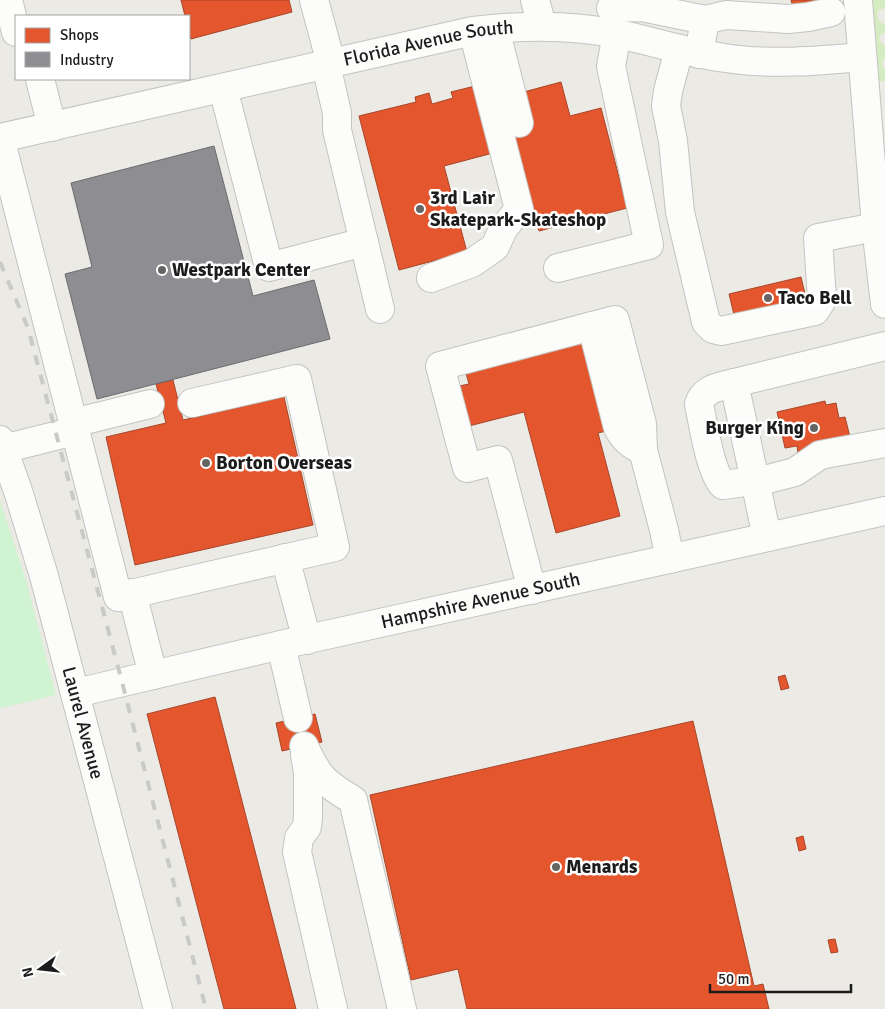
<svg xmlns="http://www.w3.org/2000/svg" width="885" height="1009" font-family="Signika,sans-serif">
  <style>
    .grass { fill: #d4ecc0 }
    .park { fill: #d0f4d2 }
    .shops { fill: #e4572e; stroke: #a84529 }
    .industry { fill: #8d8d92; stroke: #6b6b6f }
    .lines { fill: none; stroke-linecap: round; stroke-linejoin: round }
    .minor-casing { stroke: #c3c3c0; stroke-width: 30 }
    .minor { stroke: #fcfcfb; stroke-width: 28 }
    .rail { stroke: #c9c9c8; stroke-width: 4; stroke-dasharray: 10 10; stroke-linecap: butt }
    .poi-dot { fill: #646462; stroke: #fff; stroke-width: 2 }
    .labels { text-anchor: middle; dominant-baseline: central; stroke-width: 5; stroke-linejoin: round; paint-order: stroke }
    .street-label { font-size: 19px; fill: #1c1c1c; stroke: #fff }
    .poi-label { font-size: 19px; font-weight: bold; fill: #1c1c1c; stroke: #fff; text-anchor: start }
  </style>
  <rect width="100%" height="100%" fill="#ebeae4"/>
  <path class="grass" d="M873,0H885V8L878,10L877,14L879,21L885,25V32L880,36L879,40L885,46V57L881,64L885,69V81H879Z"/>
  <path class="park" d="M0,500L27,584L56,695L0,708Z"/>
  <path class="shops" d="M181,0H289L292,12L191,39L189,31V16H185Z
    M791,0H824L793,7Z
    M561,82L570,116L601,108L627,208L539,231L513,131L520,93Z
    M475,86L493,153L444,166L467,252L399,270L359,116L416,102L415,97L429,93L432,104L453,98L451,92Z
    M801,277L807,302L736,323L729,294Z
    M582,340L631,425L598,433L620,516L556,533L524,412L465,427L454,387L469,384L465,370Z
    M173,380L183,420L284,397L313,525L135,565L106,437L166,423L156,384Z
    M825,401L826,405L836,403L839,418L845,417L850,437L844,442L798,453L797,446L785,448L777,412Z
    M785,675L789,688L781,690L778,677Z
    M215,697L296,1009H224L147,714Z
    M315,714L322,742L282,751L276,723Z
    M693,721L754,986L763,984L769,1009H467L458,969L411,980L370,795Z
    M803,836L806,849L799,851L796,838Z
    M835,939L838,952L831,953L828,940Z"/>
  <path class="industry" d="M214,146L253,296L314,280L330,339L97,399L65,274L92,267L71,183Z"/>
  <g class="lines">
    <defs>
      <g id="minor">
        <path d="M8,0L16,32"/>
        <path d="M314,0L331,63"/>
        <path d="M535,0L542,26"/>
        <path d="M858,0L876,227L885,304"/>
        <path d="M611,8L642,7L705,20"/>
        <path d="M495,29L519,123"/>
        <path d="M679,50L668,91L666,106L673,141L680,212L706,322L713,329L721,331L815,311L822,300L818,238L876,227"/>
        <path d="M699,54L705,20L726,15L788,19L808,17L831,12"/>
        <path d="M326,65L337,113V130L380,309"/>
        <path d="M40,79L52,127"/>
        <path d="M223,88L269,267L364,242"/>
        <path d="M0,138L118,597L335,547L297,379L192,403"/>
        <path id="s1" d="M0,138L473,31C522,25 569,24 617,34C653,41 688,53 725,58C770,65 817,61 862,57"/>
        <path d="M558,268L649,245L611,66L617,34"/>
        <path d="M431,278L472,263L495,247L503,229L519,209L473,31"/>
        <path d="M592,326L618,428C624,439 631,446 643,450"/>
        <path d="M734,383C719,387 704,388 699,404C703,424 710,471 723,485L768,479L795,472L820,455L885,443"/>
        <path d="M73,423L150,404"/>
        <path id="s2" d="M0,440L19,494L44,576L158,1009"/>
        <path d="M3,449L75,431"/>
        <path d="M767,537L734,383L885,346"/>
        <path d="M285,558L307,640"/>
        <path d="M532,590L498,460L467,468L440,366L615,320L642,424L643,450L664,530L670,559"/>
        <path d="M132,593L153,675"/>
        <path d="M281,645L298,718"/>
        <path id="s3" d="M76,693L281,645L885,511"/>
        <path d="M304,746C318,777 324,783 353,800L402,1009"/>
        <path d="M305,755L308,772V816L307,827L299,838L297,852L333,1009"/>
      </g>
    </defs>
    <use href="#minor" class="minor-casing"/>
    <use href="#minor" class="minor"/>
    <path class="rail" d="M0,262L28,328L122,682L206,1009"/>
  </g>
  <g class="poi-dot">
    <circle cx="420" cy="209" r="5"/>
    <circle cx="162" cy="270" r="5"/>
    <circle cx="768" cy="298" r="5"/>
    <circle cx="814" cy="428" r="5"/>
    <circle cx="206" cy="463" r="5"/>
    <circle cx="556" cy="867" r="5"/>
  </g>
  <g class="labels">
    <g class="street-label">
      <text stroke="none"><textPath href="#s1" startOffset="439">Florida Avenue South</textPath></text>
      <text stroke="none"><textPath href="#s3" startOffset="415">Hampshire Avenue South</textPath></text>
      <text stroke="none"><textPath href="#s2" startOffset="295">Laurel Avenue</textPath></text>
    </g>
    <g class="poi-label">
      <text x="430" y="198">3rd Lair<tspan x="430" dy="22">Skatepark-Skateshop</tspan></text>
      <text x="172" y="270">Westpark Center</text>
      <text x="778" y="298">Taco Bell</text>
      <text x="804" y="428" text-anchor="end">Burger King</text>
      <text x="216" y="463">Borton Overseas</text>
      <text x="566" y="867">Menards</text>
    </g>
  </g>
  <rect x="15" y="15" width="175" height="65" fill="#ffffff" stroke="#a4a4a4"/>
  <rect x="25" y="28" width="25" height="15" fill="#e4572e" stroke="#a4a4a4"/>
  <text x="60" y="40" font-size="15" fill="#1c1c1c">Shops</text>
  <rect x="25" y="52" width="25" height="15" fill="#8d8d92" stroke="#a4a4a4"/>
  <text x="60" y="65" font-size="15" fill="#1c1c1c">Industry</text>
  <g transform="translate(40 969) rotate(255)" stroke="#ffffff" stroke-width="4" paint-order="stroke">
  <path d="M0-4L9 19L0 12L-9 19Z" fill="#1c1c1c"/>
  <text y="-8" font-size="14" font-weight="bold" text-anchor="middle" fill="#1c1c1c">N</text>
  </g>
  <path d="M710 984v8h141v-8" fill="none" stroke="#1c1c1c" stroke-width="2.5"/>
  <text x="718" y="984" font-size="15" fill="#1c1c1c" stroke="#ffffff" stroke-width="4" paint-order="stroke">50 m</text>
</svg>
